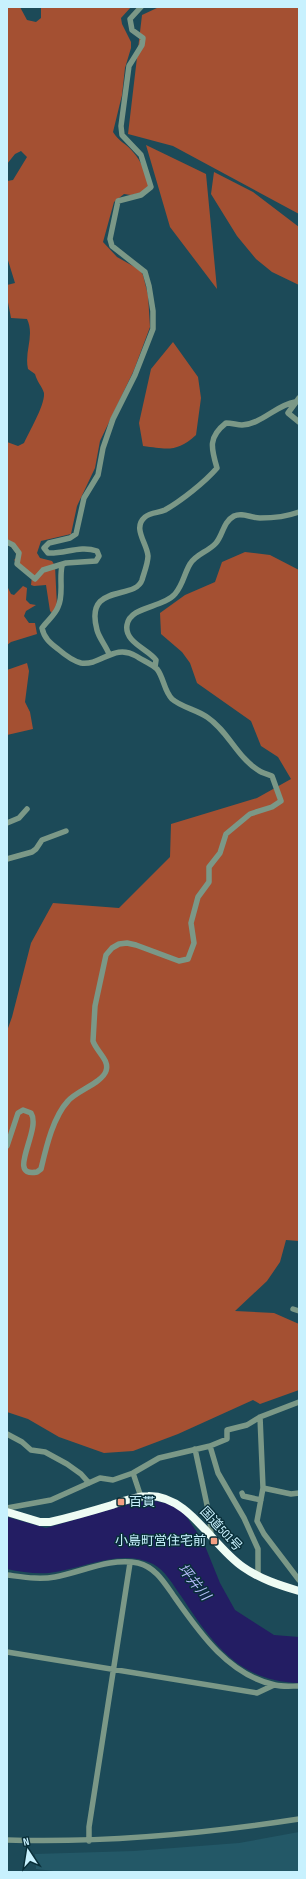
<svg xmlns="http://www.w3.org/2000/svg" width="306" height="1879" font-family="'Sofia Sans Condensed','Noto Sans JP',sans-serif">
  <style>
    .built { fill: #235867 }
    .forest { fill: #a45032 }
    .water { fill: #231d63 }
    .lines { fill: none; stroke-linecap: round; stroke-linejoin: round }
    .minor { stroke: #7b9887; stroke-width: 5.5 }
    .highway { stroke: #eefcf4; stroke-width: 8 }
    .poi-dot { fill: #f39f82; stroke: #092f39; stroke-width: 1.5 }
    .labels { text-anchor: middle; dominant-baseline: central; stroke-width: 3; stroke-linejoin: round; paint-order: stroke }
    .poi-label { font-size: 13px; fill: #c8f1fe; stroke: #092f39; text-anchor: start }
    .street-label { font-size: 13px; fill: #c8f1fe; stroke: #092f39 }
    .water-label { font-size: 14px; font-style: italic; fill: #b5bafa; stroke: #092f39 }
  </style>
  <rect width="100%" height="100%" fill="#1c4a58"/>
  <path class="built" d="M299,1832V1872H63L36,1869L35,1854L134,1851L239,1843Z"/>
  <path class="forest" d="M7,7H20L27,20L36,22L41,18V7H131L121,18L122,24L131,42V48L125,68L122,95L113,132C118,141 127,144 133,152C142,162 146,174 150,186L148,191L131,195L124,194L114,202L103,242L117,257L140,270L143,275L148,295L150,327L134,370L100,441L95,468L77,506L71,534L41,541L37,553L40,558L52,561L55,566L57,607L52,613L50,611L46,585L34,586L31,585L32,576L14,560L18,556L7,541V442L18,446L24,443C29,432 45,405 44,393C42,386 37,382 35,374L28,369C24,351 35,336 27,319L11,318L7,297V285L15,283L7,257V181L13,180L27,157L21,151L15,154L7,164Z
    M159,7H299V214L173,146L128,134L142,15Z
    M146,145L206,174L217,289L170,227Z
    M214,172L253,192L299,227V285L272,272L256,259L237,236L211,194Z
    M173,342L198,377L201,398L196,435C176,453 167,449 143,446L139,423L151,369Z
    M245,552L270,555L299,570V1241L286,1240L280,1262L267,1281L235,1311L274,1313L299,1324V1390L260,1404L253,1400L178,1434L133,1451L104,1453L59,1437L28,1419L7,1412V1031L12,1017L31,943L53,903L119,908L170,857L171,824L257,798L291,779L278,757L261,746L251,721L197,683L190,663L182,652L161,634L160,613L185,595L215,582L222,562Z
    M7,586L11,594L14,595L23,586L27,588L26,600L30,604L36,605L26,611L24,616L29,623H35L37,634L11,642L7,645Z
    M27,663L29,671L25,702L30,712L33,729L7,735V670Z"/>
  <path class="water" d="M150,1500L174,1505L186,1516L203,1541L220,1583L235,1610L274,1635L299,1637V1683C238,1682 211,1641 181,1596C173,1585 165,1570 153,1564C119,1548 84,1569 49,1573C36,1574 20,1572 7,1569V1517L46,1528L126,1505Z"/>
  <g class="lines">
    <path class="minor" d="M299,398L288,413L299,422
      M7,542L13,545L19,553L17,564L35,579L43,570L66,563L96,561L99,556L97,551C80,545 65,554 48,553L44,548L49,543L70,538L76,534L84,498L98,475L103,448L113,419L135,375L153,329V311L149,286L145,272L112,246L110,239L118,201L141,195L151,187L141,155L122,135L121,126L129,66L142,45L143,38L132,30L130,19L141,7
      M109,654C106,646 99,638 97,630C84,582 135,601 142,580C144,573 148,563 148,556C147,543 132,528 145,517C151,512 159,513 165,510C181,501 205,482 217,468C211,448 208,437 226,423C232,423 237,425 242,425C262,424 276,405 295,402
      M155,667L156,660C148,649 124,642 127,625C130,606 163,608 175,594C183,585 184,574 190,564C196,554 208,552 216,543C223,535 223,522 234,516C242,512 251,518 260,518C272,518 288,516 299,512
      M7,823L19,818L27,809
      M7,859L32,852L36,849L42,840L66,831
      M7,1146L18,1113L23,1110L31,1113C42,1130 5,1178 37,1172L41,1169C46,1148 53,1117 68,1101C76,1091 102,1083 106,1071C110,1060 96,1051 93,1041L95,1006L106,955L112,948L119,944L127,943L136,945L179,961L188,959L194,943L191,923L198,897L209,882V867L220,853L226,834L250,814L272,807L281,801L272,776C267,774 262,773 258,770C237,757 228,731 207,717C197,710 181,707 172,699C164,691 164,678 157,669C152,664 142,660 136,656C114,643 101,666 81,663C73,661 65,655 58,649C50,643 44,638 42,628C47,621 55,615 58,607C64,595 59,579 62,566
      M293,1309L299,1311
      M260,1417L263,1488L257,1521L264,1534L299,1580
      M7,1434L22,1442L31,1450L45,1452L67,1464L81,1474L89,1483
      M210,1446L218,1473L244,1518L258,1549V1576
      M195,1449L210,1519L211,1535
      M133,1473L141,1497
      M263,1488L291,1494L299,1493
      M242,1493L243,1496L261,1500
      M7,1508L51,1500L100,1478L113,1480L133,1473L159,1458L210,1446L227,1439V1430L247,1425L260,1417L299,1402
      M7,1575C23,1577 39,1580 55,1577C82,1572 111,1557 138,1563C155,1567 164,1582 173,1595C199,1632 228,1675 275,1685C283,1687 291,1686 299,1686
      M7,1652L257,1693L274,1685
      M7,1840C105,1843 202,1834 299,1819
      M89,1841V1827L130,1563"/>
    <path class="highway" d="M7,1512L40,1522H50C71,1517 92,1511 112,1505C123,1501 136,1496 148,1496C189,1495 212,1546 243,1567C260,1579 279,1585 299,1591"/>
  </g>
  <g class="poi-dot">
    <rect x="117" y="1498" width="8" height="8" rx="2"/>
    <rect x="210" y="1537" width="8" height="8" rx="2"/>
  </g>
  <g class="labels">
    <g class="poi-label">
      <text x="129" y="1502">百貫</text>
      <text x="206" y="1541" text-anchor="end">小島町営住宅前</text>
    </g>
    <g class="street-label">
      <text transform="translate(221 1529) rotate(47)">国道501号</text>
    </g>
    <g class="water-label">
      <text transform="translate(194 1582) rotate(51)">坪井川</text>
    </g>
  </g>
  <rect width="306" height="1879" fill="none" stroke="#c8f1fe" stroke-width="16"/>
  <g transform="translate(28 1851) rotate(348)" stroke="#092f39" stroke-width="3" paint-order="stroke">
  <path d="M0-3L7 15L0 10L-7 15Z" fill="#c8f1fe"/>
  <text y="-6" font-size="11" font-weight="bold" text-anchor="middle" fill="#c8f1fe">N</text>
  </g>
</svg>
